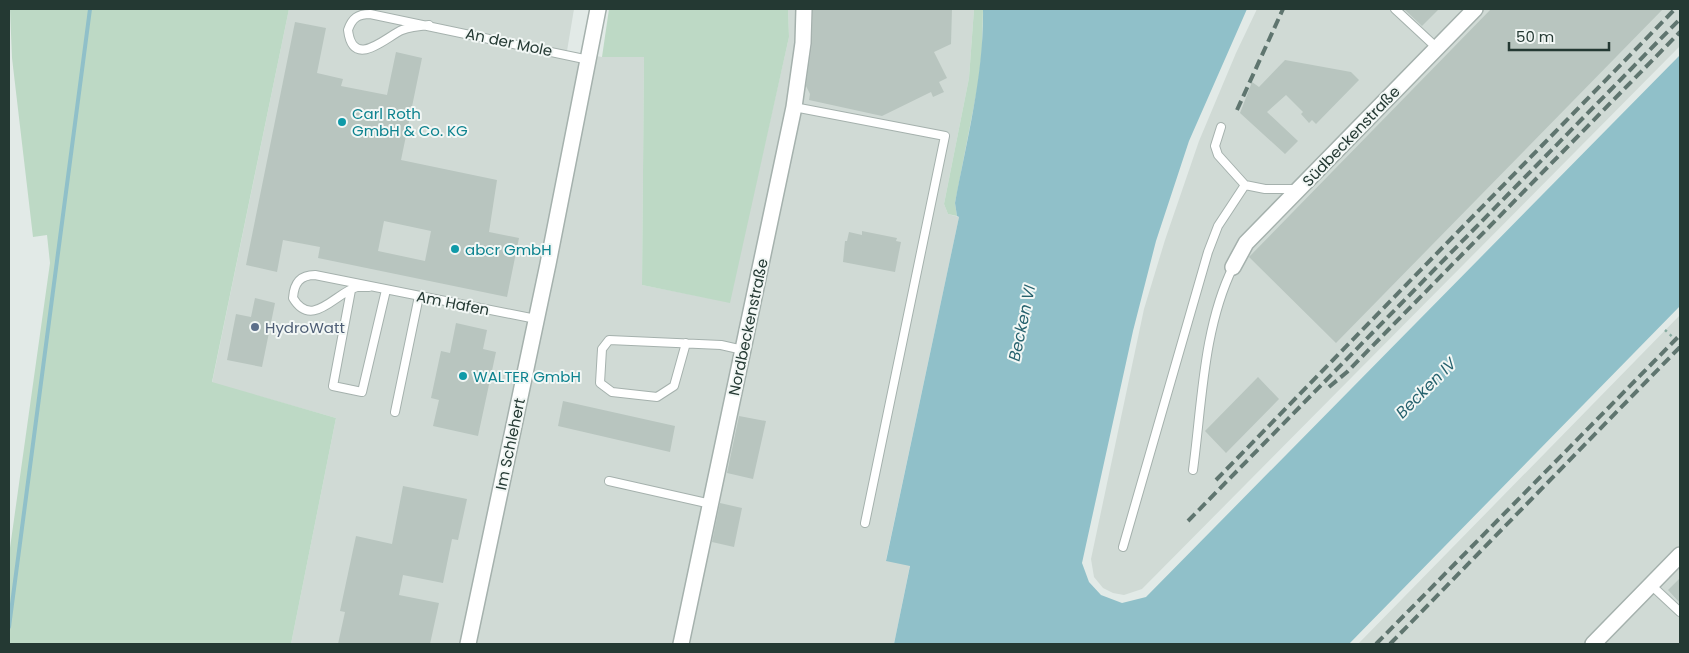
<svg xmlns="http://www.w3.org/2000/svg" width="1689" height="653" font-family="Poppins,sans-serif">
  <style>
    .built { fill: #d0dad5 }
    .green { fill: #bdd9c5 }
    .water { fill: #90c0c9 }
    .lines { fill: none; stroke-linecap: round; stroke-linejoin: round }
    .stream { stroke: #90c0c9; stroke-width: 4 }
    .building { fill: #b8c5bf; fill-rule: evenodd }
    .service-casing { stroke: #a5b1ad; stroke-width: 10 }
    .minor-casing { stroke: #a5b1ad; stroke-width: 18 }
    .path { stroke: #86aa9f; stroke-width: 2.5; stroke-dasharray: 2.5 4; stroke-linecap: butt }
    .service { stroke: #fff; stroke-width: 8 }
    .minor { stroke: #fff; stroke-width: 15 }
    .rail { stroke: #5f756f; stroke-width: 4; stroke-dasharray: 10 5; stroke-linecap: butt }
    .culture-dot { fill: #0f9aa8; stroke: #f2f7f5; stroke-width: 2 }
    .service-dot { fill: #5c6f8a; stroke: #f2f7f5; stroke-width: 2 }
    .labels { text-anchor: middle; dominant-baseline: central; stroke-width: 4; stroke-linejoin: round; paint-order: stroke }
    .street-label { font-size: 15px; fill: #243933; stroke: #f2f7f5 }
    .culture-label { font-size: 15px; fill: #0d838f; stroke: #f2f7f5; text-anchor: start }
    .service-label { font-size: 15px; fill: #4e5e75; stroke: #f2f7f5; text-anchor: start }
    .water-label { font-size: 16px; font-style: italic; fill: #26626e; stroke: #f2f7f5 }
  </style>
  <rect width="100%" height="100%" fill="#e2eae7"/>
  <path class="built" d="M289,9H574L567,51L602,57H644L642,285L729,302L789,37L788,9H974L969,78L944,204L948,214L959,217L886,560L910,565L894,644H291L336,418L212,383Z
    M1257,9H1680V46L1142,589L1124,595L1113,593L1103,588L1094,577L1091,559L1144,309L1165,240L1199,141L1236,53Z
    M1680,315V644H1358Z"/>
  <path class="green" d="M10,9H289L212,382L336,418L291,644H9V555L50,263L47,235L33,237L12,58Z
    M609,9H788L789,37L730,303L642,285L644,57H602Z
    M974,9H983L982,51L978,85L955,203L957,216L948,214L944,204L969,78Z"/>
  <path class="water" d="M983,9H1247L1189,141L1156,241L1133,331L1082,563L1089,582L1101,595L1122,603L1146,597L1680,55V306L1349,644H894L910,566L886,561L959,217L957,216L955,203C967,139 984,74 983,9Z"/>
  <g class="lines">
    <path class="stream" d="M9,627L90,9"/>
  </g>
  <path class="building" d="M813,9H952L951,44L934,52L947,78L939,82L944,92L933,97L931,92L882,116L809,100L810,94L806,86L812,44Z
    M1404,9H1439L1422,26Z
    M1491,9H1663L1336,343L1249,257Z
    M295,22L326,28L317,73L343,79L341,86L387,95L396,52L422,58L401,160L497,180L489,232L519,238L507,297L318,258L320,247L283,240L277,272L246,265ZM384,221L431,231L425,261L378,251Z
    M1285,60L1351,72L1359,80L1316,124L1312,120L1309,123L1301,114L1303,112L1286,95L1267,112L1298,141L1285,154L1240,113L1252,82L1259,87Z
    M862,231L897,238L896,241L901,242L895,272L843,262L845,241H847L849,232L862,235Z
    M255,298L275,303L262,367L227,360L236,314L251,317Z
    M456,323L487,330L483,349L496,352L478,436L433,426L439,400L431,398L441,351L450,353Z
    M1258,377L1279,399L1226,453L1205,431Z
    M563,401L675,426L670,452L558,426Z
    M739,416L766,421L753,479L727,473Z
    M403,486L467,499L458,540L452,539L443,583L403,575L399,595L439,603L430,644H338L345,612L340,611L356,536L392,544Z
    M720,503L742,508L734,547L712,542Z
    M1680,578V603L1668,590Z"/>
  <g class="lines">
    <defs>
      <path id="service" d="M1395,9L1437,48
        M429,25C419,26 410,27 402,30C387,36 353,71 348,30C352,18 358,14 370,14L589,60
        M794,107L945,136L865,523
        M1221,127L1215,146L1218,155L1245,185L1265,189H1298
        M369,287C366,287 361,287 357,287C336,292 312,330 293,298C294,283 300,275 315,275L536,319
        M351,290L333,386L362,392L386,290
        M686,343L674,386L657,397L612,392L600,383L602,349L609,340L721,345L743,350
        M395,412L419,296
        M1193,470C1202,404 1203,328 1233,267
        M609,481L711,504
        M1123,547L1208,252L1218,226L1245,185
        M1651,585L1680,612"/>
      <path id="minor" d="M1233,267L1246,243L1475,9
        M468,644L548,264L598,9
        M681,644L794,107L803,43L804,9
        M1593,644L1680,555"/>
    </defs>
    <use href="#service" class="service-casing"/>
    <use href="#minor" class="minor-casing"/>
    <path class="path" d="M1665,330L1680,344"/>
    <use href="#service" class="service"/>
    <use href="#minor" class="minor"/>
    <path class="rail" d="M1237,110L1283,9
      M1329,387L1347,372L1680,32
      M1216,480L1675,9
      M1188,521L1680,19
      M1376,644L1680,335
      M1390,644L1680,347"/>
  </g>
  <g class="culture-dot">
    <circle cx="342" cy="122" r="5"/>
    <circle cx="455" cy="249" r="5"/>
    <circle cx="463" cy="376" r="5"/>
  </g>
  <circle class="service-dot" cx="255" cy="327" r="5"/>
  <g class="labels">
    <g class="street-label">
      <text transform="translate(509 42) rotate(12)">An der Mole</text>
      <text transform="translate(1351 136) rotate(-46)">Südbeckenstraße</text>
      <text transform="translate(453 303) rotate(11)">Am Hafen</text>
      <text transform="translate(748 327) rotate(-78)">Nordbeckenstraße</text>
      <text transform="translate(510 444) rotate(-78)">Im Schlehert</text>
    </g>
    <g class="culture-label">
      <text x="352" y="113">Carl Roth<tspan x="352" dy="17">GmbH &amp; Co. KG</tspan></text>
      <text x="465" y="249">abcr GmbH</text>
      <text x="473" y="376">WALTER GmbH</text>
    </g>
    <g class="service-label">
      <text x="265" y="327">HydroWatt</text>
    </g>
    <g class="water-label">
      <text transform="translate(1022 323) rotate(-78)">Becken VI</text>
      <text transform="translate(1426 388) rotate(-45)">Becken IV</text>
    </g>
  </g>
  <rect width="1689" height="653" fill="none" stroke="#243933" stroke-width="20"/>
  <path d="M1509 42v8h100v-8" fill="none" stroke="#243933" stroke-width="2.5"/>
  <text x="1516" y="42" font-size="15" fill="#243933" stroke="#f2f7f5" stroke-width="4" paint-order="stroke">50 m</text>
</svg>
